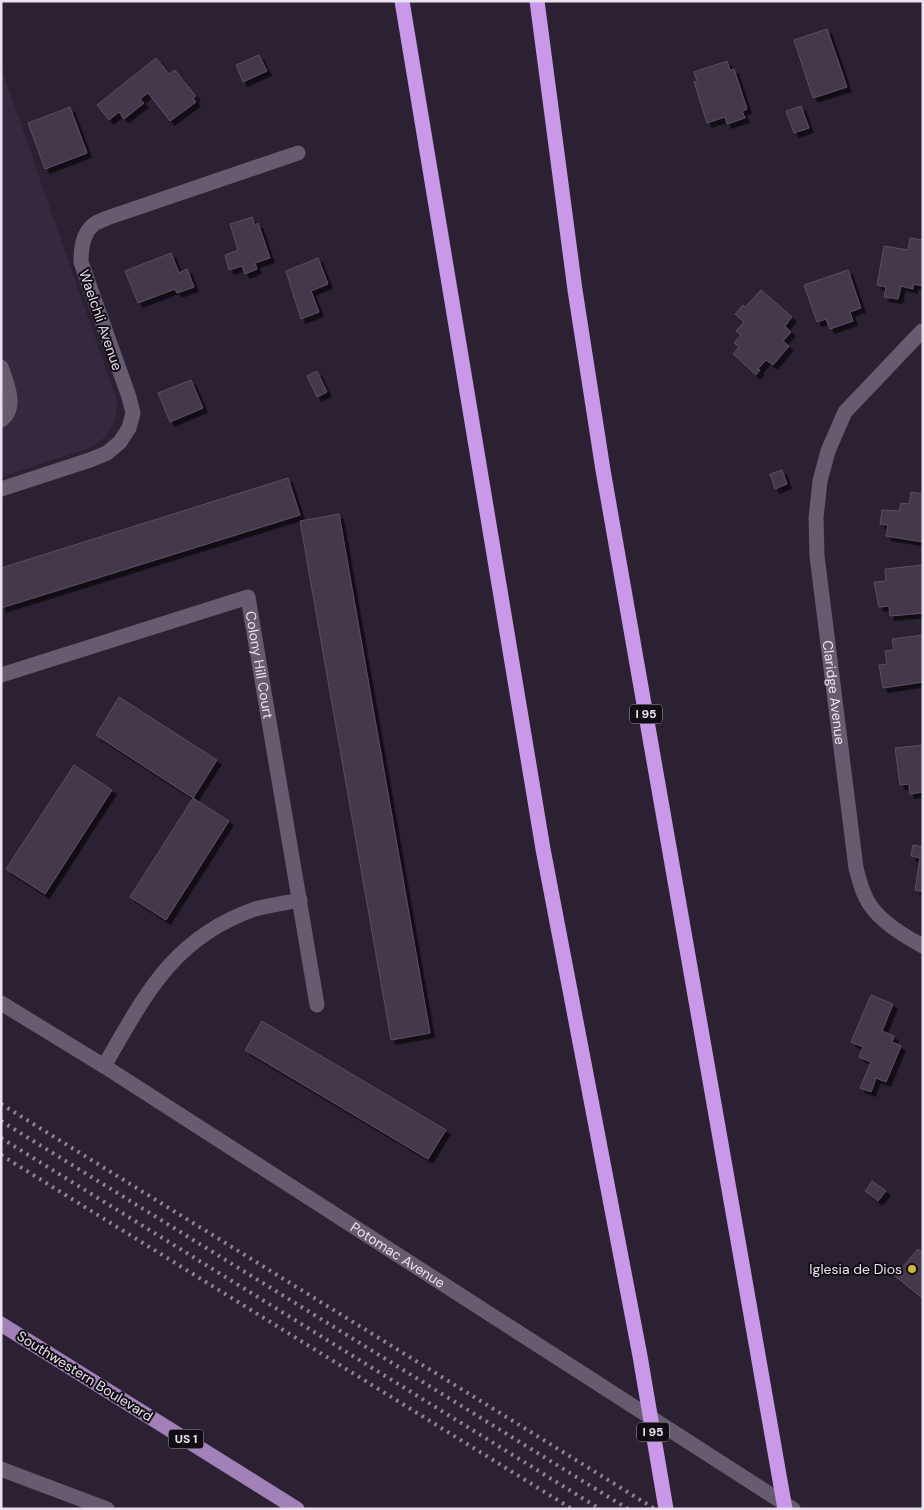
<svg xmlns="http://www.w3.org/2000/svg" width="924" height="1510" font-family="'DM Sans',sans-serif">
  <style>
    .built { fill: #36283f }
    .building { fill: #44394b; stroke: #5a4e62; filter: url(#shadow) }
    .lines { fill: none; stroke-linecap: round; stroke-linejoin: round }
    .minor { stroke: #675b6f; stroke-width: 15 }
    .major { stroke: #a280b8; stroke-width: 15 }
    .highway { stroke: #c998e8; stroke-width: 15 }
    .rail { stroke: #8c8392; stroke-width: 4; stroke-dasharray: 2.5 5; stroke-linecap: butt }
    .poi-dot { fill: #cbba39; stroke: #120d15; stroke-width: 2 }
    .labels { text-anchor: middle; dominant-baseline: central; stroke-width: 4; stroke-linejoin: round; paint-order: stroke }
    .shield { fill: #120d15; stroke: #a9a3ae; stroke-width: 1 }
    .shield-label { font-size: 12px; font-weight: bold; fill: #eae3ef }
    .street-label { font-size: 14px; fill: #eae3ef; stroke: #120d15 }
    .poi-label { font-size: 14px; fill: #eae3ef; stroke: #120d15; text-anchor: end }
  </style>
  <defs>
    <filter id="shadow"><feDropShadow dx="4.5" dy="4.5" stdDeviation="0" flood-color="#0009"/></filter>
  </defs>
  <rect width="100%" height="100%" fill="#2c2133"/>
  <path class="built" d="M1,67L117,401L116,420L106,436L92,447L1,477Z"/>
  <path class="building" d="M827,29L847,87L813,98L794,40Z
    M259,55L267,71L243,82L236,65Z
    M156,58L169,74L175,70L196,96L193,98L196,102L170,121L148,93L140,99L144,103L124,119L119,112L109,120L97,105Z
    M727,61L730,70L734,69L747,109L742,111L745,118L727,124L725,117L707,123L694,82L697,81L694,72Z
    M801,106L809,128L794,133L786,111Z
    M70,107L87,153L45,169L28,123Z
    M252,217L255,225L258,223L270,258L255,263L257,269L245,274L242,266L229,270L225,255L238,250L230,224Z
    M910,238L923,240V286L913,284V289L901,286L898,299L884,297L886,287L877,285L884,246L908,250Z
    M171,253L179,273L187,269L194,287L177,293L175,289L138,303L125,271Z
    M318,258L328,284L311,291L319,312L301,319L286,271Z
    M848,270L861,308L850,312L853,321L830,329L826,319L817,322L804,285Z
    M761,290L792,317L785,326L791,332L783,341L789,346L773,365L766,360L758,369L760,370L756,375L733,354L739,347L734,343L741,335L736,331L744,322L735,314L743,305L745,307Z
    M317,371L327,392L317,397L307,376Z
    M191,380L203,408L170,422L158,393Z
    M782,470L787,484L775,489L770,474Z
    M288,478L300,515L1,608V568Z
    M911,492L923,494V542L886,536L888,525L880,524L882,510L899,511L901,503L909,504Z
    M339,514L430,1033L391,1040L300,521Z
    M923,565V613L890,616L889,606L879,607L874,582L886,581L885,569Z
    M923,635V682L883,688L879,665L887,664L885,651L894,650L892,639Z
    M119,697L217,760L193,798L96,735Z
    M923,745V792L910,794L909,784L900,785L895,748Z
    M74,765L112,790L45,894L6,869Z
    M193,798L229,821L166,920L130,897Z
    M913,845L923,847V892L915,890L920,858L911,856Z
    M871,995L893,1004L882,1031L894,1036L892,1042L901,1046L886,1082L876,1078L871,1092L860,1088L871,1062L859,1057L863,1047L851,1042Z
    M262,1021L446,1130L428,1159L245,1050Z
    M872,1181L886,1191L878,1201L865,1191Z
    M918,1249L923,1253V1299L895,1276Z"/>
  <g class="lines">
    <g class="minor">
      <path id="s1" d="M922,331L845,412L828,451L820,481L816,518L817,556L856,868C859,878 861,889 866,898C875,918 904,936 923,946"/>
      <path d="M1,367C7,384 18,408 1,420"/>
      <path d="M1,489L90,460L107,453L120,442L129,428L133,413L129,397L81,262C81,250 82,234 93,225C96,222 103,220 107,218L298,153"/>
      <path id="s2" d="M1,675L248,597L317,1005"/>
      <path id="s3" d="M1,1003L104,1066L793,1509"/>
      <path d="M104,1066C145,996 172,938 255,909C269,905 285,903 300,900"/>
      <path d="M1,1469L107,1509"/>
    </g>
    <path class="major" d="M1,1324L297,1509"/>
    <path class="highway" d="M402,1L543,849L640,1356L666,1509
      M537,1L575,290L603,470L785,1509"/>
    <path class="rail" d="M1,1104L655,1509
      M1,1121L628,1509
      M1,1138L600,1509
      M1,1155L572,1509"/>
  </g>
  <circle class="poi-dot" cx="912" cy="1269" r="5"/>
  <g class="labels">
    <g class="shield">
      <rect x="630" y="704.5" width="32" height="19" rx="4"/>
      <rect x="637" y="1422.5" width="32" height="19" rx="4"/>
      <rect x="168.5" y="1429.5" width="35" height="19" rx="4"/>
    </g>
    <g class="shield-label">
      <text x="646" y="714">I 95</text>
      <text x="653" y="1432">I 95</text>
      <text x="186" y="1439">US 1</text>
    </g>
    <g class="street-label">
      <text transform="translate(101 320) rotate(71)">Waelchli Avenue</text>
      <text stroke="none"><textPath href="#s2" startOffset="328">Colony Hill Court</textPath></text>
      <text stroke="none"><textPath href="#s1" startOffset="398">Claridge Avenue</textPath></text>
      <text stroke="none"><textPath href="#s3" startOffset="470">Potomac Avenue</textPath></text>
      <text transform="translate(85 1376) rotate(32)">Southwestern Boulevard</text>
    </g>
    <g class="poi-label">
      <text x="902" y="1269">Iglesia de Dios</text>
    </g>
  </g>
  <rect width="924" height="1510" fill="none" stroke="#eae3ef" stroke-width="5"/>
</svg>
